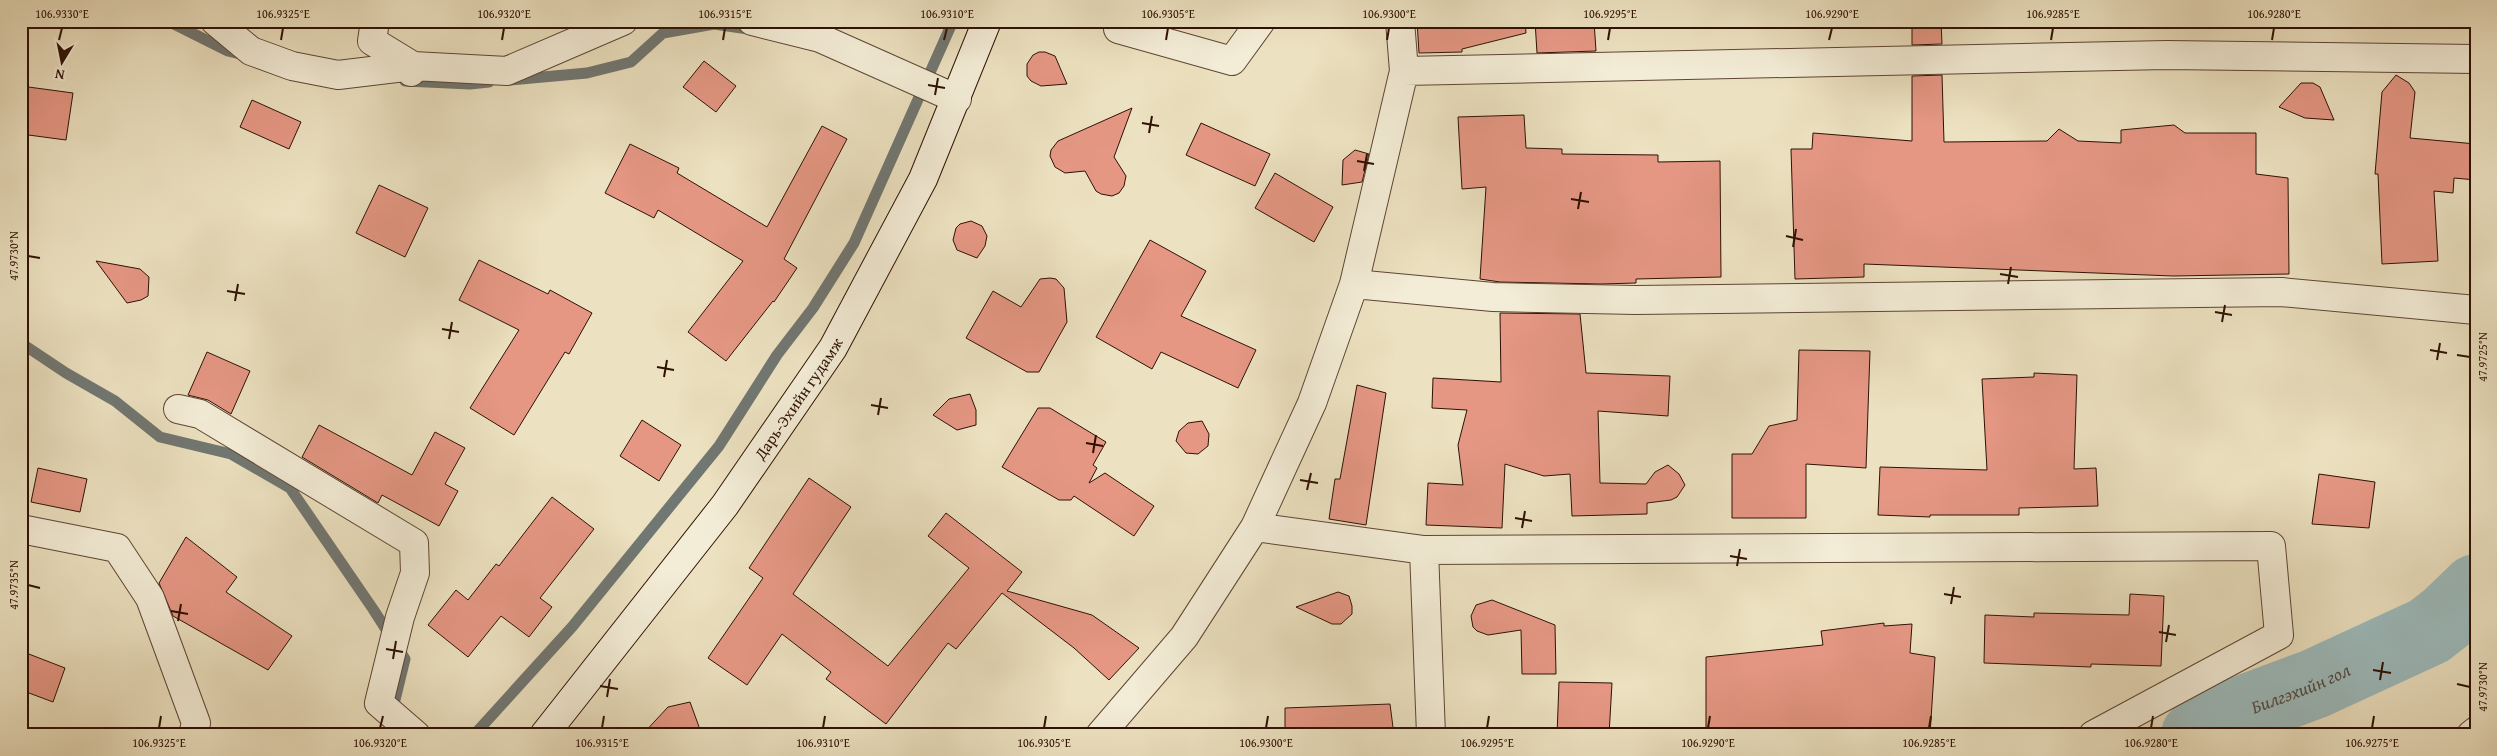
<svg xmlns="http://www.w3.org/2000/svg" width="2497" height="756" font-family="'Gentium Book Plus',serif">
  <style>
    .lines { fill: none; stroke-linecap: round; stroke-linejoin: round }
    .stream { stroke: #717772; stroke-width: 11 }
    .river { stroke: #9dbbbc; stroke-width: 70 }
    .building { fill: #e59784; stroke: #2f1104 }
    .minor-casing { stroke: #5e4533; stroke-width: 30 }
    .secondary-casing { stroke: #2f1104; stroke-width: 30 }
    .minor { stroke: #f3ecd6; stroke-width: 28 }
    .secondary { stroke: #f3ecd6; stroke-width: 28 }
    .ticks { fill: none; stroke: #2f1104; stroke-width: 2 }
    .labels { text-anchor: middle; dominant-baseline: central; stroke-width: 4; stroke-linejoin: round; paint-order: stroke }
    .street-label { font-size: 16px; fill: #2f1104; stroke: #f3ecd6 }
    .water-label { font-size: 18px; font-style: italic; fill: #564c44; stroke: #f3ecd6 }
    .neatline { fill: none; stroke: #2f1104; stroke-width: 2 }
    .ticks-label { font-size: 12px; text-anchor: middle; fill: #2f1104 }
  </style>
  <rect width="100%" height="100%" fill="#ece1c0"/>
  <filter id="stains"><feTurbulence type="fractalNoise" baseFrequency=".004" numOctaves="4"/><feColorMatrix values="0 0 0 0 .2 0 0 0 0 .09 0 0 0 0 .02 0 0 0 .5 -.17"/></filter>
  <radialGradient id="worn" r=".72"><stop offset=".6" stop-color="#630" stop-opacity="0"/><stop offset="1" stop-color="#630" stop-opacity=".3"/></radialGradient>
  <g class="lines">
    <path class="stream" d="M168,21L228,51L244,55
      M510,80L587,73L631,62L663,33L714,24L755,30
      M405,81L470,84L489,82
      M21,343L66,373L115,401L160,437L231,454L290,488L373,609L405,659L393,708L396,713
      M474,735L572,627L719,446L777,355L813,308L854,243L953,21"/>
    <path class="river" id="s1" d="M2196,735L2220,719L2314,684L2429,631L2447,617L2476,589"/>
  </g>
  <path class="building" d="M1417,21H1525L1526,33L1462,49V52L1419,53Z
    M1535,21H1594L1596,51L1537,53Z
    M1912,21H1941L1942,44L1912,45Z
    M1039,52H1045L1055,56L1067,84L1041,86L1031,81L1027,76V64L1033,55Z
    M704,61L736,86L716,112L683,87Z
    M1942,75L1944,142L2047,141L2059,129L2078,141L2121,143V130L2174,125L2185,133H2256V174L2288,178L2289,274L2173,276L1864,264V277L1795,279L1791,149H1812L1813,133L1912,141V76Z
    M2396,75L2409,83L2415,92L2410,138L2476,144V180L2454,178L2453,193L2434,191L2438,261L2382,264L2378,174H2375L2382,92Z
    M2301,83H2313L2320,87L2334,120L2305,118L2279,107Z
    M21,86L73,93L66,140L21,134Z
    M252,100L301,122L289,149L240,127Z
    M1132,108L1114,157L1126,176L1124,186L1119,193L1112,196L1101,194L1096,191L1085,171L1065,173L1055,167L1050,156L1051,150L1058,141Z
    M1524,115L1526,148L1562,149V154L1658,155V162L1720,161L1721,277L1636,279V283L1601,284L1500,282L1480,279L1486,187L1462,189L1458,117Z
    M1201,123L1270,154L1255,186L1186,155Z
    M822,126L847,139L784,259L797,268L774,302L773,301L726,361L688,332L743,261L658,210L654,218L605,193L630,144L679,168L677,173L767,227Z
    M1355,150L1369,154L1362,182L1342,185L1343,160Z
    M1275,173L1333,207L1314,242L1255,208Z
    M379,185L428,208L405,257L356,233Z
    M971,221L982,226L987,236L985,246L977,258L957,250L953,240L956,228L960,224Z
    M1150,240L1206,271L1181,316L1256,350L1238,388L1161,352L1152,369L1096,337Z
    M479,260L548,294L550,290L592,313L569,354L565,352L514,435L470,408L519,330L459,300Z
    M96,261L140,269L149,277L148,296L141,300L127,303Z
    M1050,278L1056,279L1064,288L1067,322L1039,372H1027L966,338L993,291L1021,307L1040,279Z
    M1500,313L1580,314L1586,373L1670,376L1668,416L1598,411L1600,483L1646,484L1655,472L1668,465L1679,474L1685,485L1677,497L1671,500L1647,503V514L1572,516L1570,474L1544,476L1505,464L1502,528L1426,525L1428,483L1463,485L1458,445L1467,410L1432,408L1433,378L1501,382Z
    M1799,350L1870,351L1866,468L1806,464V518H1732V454H1752L1769,426L1797,420Z
    M207,352L250,371L231,414L208,400L188,395Z
    M2034,373L2077,375L2074,469L2096,468L2098,506L2019,508V515H1930V517L1878,515L1880,467L1987,470L1982,379L2034,377Z
    M1357,385L1386,393L1366,525L1329,519L1335,479H1340Z
    M970,394L976,410V425L957,430L933,415L949,399Z
    M1038,408H1050L1106,442L1093,465L1097,468L1089,483L1105,473L1154,506L1134,536L1074,496L1071,500H1059L1002,467Z
    M642,420L681,445L659,481L620,456Z
    M1202,421L1209,434L1208,446L1198,454L1186,453L1176,441L1179,431L1188,423Z
    M319,425L412,475L435,432L465,448L445,484L458,491L439,526L382,495L378,503L302,457Z
    M38,468L87,479L80,512L31,502Z
    M2319,474L2375,482L2369,528L2312,524Z
    M809,478L851,507L793,594L888,666L969,568L928,536L946,513L1022,572L1007,591L1092,615L1139,648L1109,680L1074,648L1002,593L956,649L948,643L886,724L826,679L831,672L782,634L747,685L708,658L763,578L749,568Z
    M552,497L594,529L540,598L552,607L529,637L501,616L468,657L428,625L456,590L468,600L496,564L499,566Z
    M186,537L237,577L226,592L292,636L268,670L173,616L159,583Z
    M1338,592L1349,596L1352,606V614L1341,624H1332L1296,607Z
    M2130,594L2164,596L2161,666L2091,664V667L1984,663L1985,615L2034,617V613L2129,615Z
    M1492,600L1555,625L1556,674H1522L1521,630L1488,635L1477,631L1473,627L1471,616L1476,605Z
    M1884,623V626L1912,624L1910,653L1935,657L1930,735H1858L1768,728V735H1706V657L1823,645L1821,631Z
    M21,651L65,668L53,702L21,690Z
    M1559,682L1612,683L1609,735H1557Z
    M690,702L702,735H642L668,707Z
    M1390,704L1394,735H1285V708Z"/>
  <g class="lines">
    <defs>
      <path id="minor" d="M215,21L251,51L292,66L338,75L413,66L411,72
        M375,21L372,41L413,66L507,71L623,21
        M752,21L820,38L957,99
        M1118,29L1232,61L1261,21
        M1404,71L2167,55L2476,59
        M1354,284L1493,297L1636,300L2281,292L2476,310
        M178,409L200,414L414,543L415,573L400,617L379,703L416,735
        M1255,527L1424,550L2271,546L2279,635L2093,735
        M21,529L117,548L150,598L196,723L193,735
        M1424,550L1431,735
        M1100,735L1184,637L1255,527L1312,403L1354,284L1404,71L1400,21
        M2471,735L2476,731"/>
      <g id="secondary">
        <path id="s2" d="M544,735L725,505L833,348L923,179L987,21"/>
      </g>
    </defs>
    <use href="#minor" class="minor-casing"/>
    <use href="#secondary" class="secondary-casing"/>
    <use href="#minor" class="minor"/>
    <use href="#secondary" class="secondary"/>
  </g>
  <path class="ticks" d="M59,40L62,28M281,40L283,28M502,40L504,28M723,40L725,28M944,40L947,28M1166,40L1168,28M1387,40L1389,28M1608,40L1610,28M1829,40L1832,28M2051,40L2053,28M2272,40L2274,28M928,85L945,88M935,95L938,78M1142,123L1159,126M1149,133L1152,116M1357,161L1374,164M1364,171L1367,154M1571,199L1589,202M1578,209L1581,192M1786,236L1803,240M1793,247L1796,229M28,256L40,258M2000,274L2018,277M2008,284L2011,267M227,291L245,294M235,301L238,284M2215,312L2232,315M2222,322L2225,305M442,329L459,332M449,339L452,322M2430,350L2447,353M2457,355L2470,357M2437,360L2440,343M657,367L674,370M664,377L667,360M871,405L888,408M878,415L881,398M1086,443L1103,446M1093,453L1096,435M1300,480L1318,483M1307,490L1311,473M1515,518L1532,521M1522,528L1525,511M1730,556L1747,559M1737,566L1740,549M28,585L40,588M1944,594L1961,597M1951,604L1954,587M171,611L188,614M178,621L181,604M2159,632L2176,635M2166,642L2169,625M386,649L403,652M393,659L396,641M2373,670L2391,673M2380,680L2383,662M2457,684L2470,687M600,686L618,689M607,697L610,679M159,728L161,716M380,728L383,716M602,728L604,716M823,728L825,716M1044,728L1046,716M1266,728L1268,716M1487,728L1489,716M1708,728L1710,716M1929,728L1931,716M2151,728L2153,716M2372,728L2374,716"/>
  <g class="labels">
    <g class="street-label">
      <text stroke="none"><textPath href="#s2" startOffset="422">Дарь-Эхийн гудамж</textPath></text>
    </g>
    <g class="water-label">
      <text stroke="none"><textPath href="#s1" startOffset="115">Билгэхийн гол</textPath></text>
    </g>
  </g>
  <rect width="2497" height="756" fill="none" stroke="#ece1c0" stroke-width="55"/>
  <g transform="translate(62 62) rotate(190)" stroke="#f3ecd6" stroke-width="4" paint-order="stroke">
  <path d="M0-4L9 19L0 12L-9 19Z" fill="#2f1104"/>
  <text y="-8" font-size="14" font-weight="bold" text-anchor="middle" fill="#2f1104">N</text>
  </g>
  <rect x="28" y="28" width="2442" height="700" class="neatline"/>
  <g class="ticks-label">
    <text x="62" y="18">106.9330°E</text>
    <text x="283" y="18">106.9325°E</text>
    <text x="504" y="18">106.9320°E</text>
    <text x="725" y="18">106.9315°E</text>
    <text x="947" y="18">106.9310°E</text>
    <text x="1168" y="18">106.9305°E</text>
    <text x="1389" y="18">106.9300°E</text>
    <text x="1610" y="18">106.9295°E</text>
    <text x="1832" y="18">106.9290°E</text>
    <text x="2053" y="18">106.9285°E</text>
    <text x="2274" y="18">106.9280°E</text>
    <text transform="translate(14 256) rotate(-90)" y="4">47.9730°N</text>
    <text transform="translate(2483 357) rotate(-90)" y="4">47.9725°N</text>
    <text transform="translate(14 585) rotate(-90)" y="4">47.9735°N</text>
    <text transform="translate(2483 687) rotate(-90)" y="4">47.9730°N</text>
    <text x="159" y="747">106.9325°E</text>
    <text x="380" y="747">106.9320°E</text>
    <text x="602" y="747">106.9315°E</text>
    <text x="823" y="747">106.9310°E</text>
    <text x="1044" y="747">106.9305°E</text>
    <text x="1266" y="747">106.9300°E</text>
    <text x="1487" y="747">106.9295°E</text>
    <text x="1708" y="747">106.9290°E</text>
    <text x="1929" y="747">106.9285°E</text>
    <text x="2151" y="747">106.9280°E</text>
    <text x="2372" y="747">106.9275°E</text>
  </g>
  <rect width="100%" height="100%" filter="url(#stains)"/>
  <rect width="100%" height="100%" fill="url(#worn)"/>
</svg>
